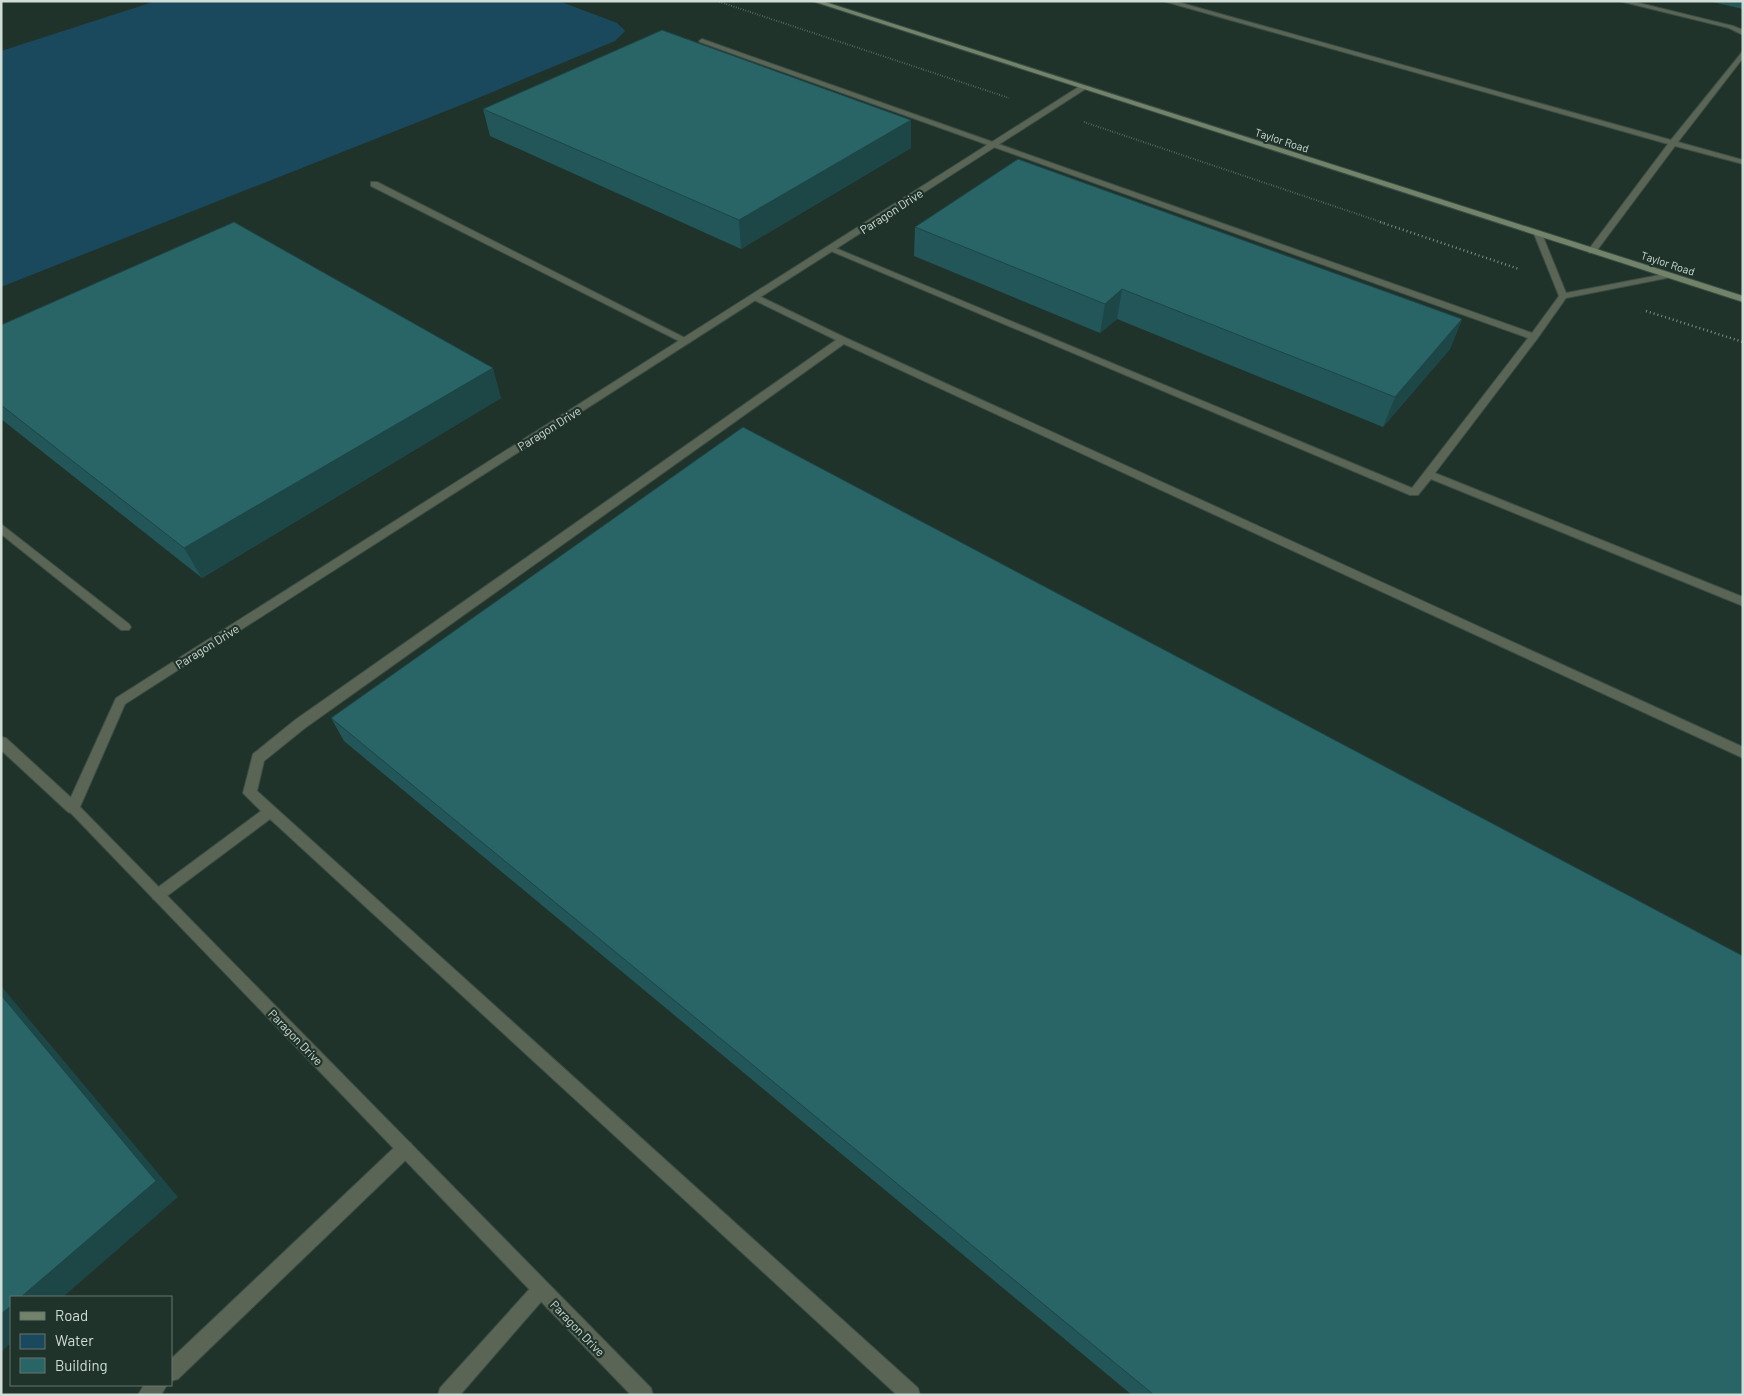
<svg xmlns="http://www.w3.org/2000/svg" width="1744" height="1396" font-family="Barlow,sans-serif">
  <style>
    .water { fill: #1a485c }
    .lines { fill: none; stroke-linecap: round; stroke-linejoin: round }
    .lane-casing { stroke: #3b4e46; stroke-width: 2 }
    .street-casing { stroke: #3b4e46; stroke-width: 2 }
    .secondary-casing { stroke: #3b4e46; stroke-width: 2 }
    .path-far1 { stroke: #7e8e86; stroke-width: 2; stroke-dasharray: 0.5 2; stroke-linecap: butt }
    .path { stroke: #7e8e86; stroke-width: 2.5; stroke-dasharray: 1 3; stroke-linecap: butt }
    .lane { fill: #5b6555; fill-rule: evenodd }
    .street { fill: #5b6555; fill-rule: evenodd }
    .secondary { fill: #73836a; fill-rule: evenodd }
    .wall { fill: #235658 }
    .shaded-wall { fill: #1d4647 }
    .building { fill: #296466; stroke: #1d4647 }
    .labels { text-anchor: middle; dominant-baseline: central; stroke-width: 4.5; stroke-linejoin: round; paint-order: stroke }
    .far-street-label { font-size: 11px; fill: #d1ddd7; stroke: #1f332a }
    .street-label { font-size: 12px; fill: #d1ddd7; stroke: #1f332a }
  </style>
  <rect width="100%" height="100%" fill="#1f332a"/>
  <path class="water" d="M156,1H559L617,23L625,31L615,41L466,103L1,287V51Z"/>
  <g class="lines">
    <defs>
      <path id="lane" d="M1163,1H1174L1671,140L1743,51V58L1678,142L1743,160V164L1675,146L1595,253H1589V249L1668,144Z
        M1619,1H1631L1733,26L1743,30V35L1729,28Z
        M702,39L1532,333L1559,296L1534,234L1535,232L1542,234L1566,293L1670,273L1671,275L1667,278L1566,298L1537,339L1435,473L1743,597V606L1431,479L1418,495H1410L826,249L833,247L1412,488L1528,338L700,42L699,41Z
        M371,182H377L691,341L689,343H683L371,186Z
        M755,294L846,338L1743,747V758L844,344L305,728L264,761L257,791L918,1388L920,1395H897L270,819L163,899L158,901L153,899L151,895L153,891L261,811L243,793L253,754L295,720L836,340L752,299L751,297Z
        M1,524L129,624L131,627L129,630H121L1,534Z
        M1,737L6,738L78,804L80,808L78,812L73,814L68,812L1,750Z
        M405,1141L411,1143L413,1149L411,1155L178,1379L171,1381V1359L399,1143Z
        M541,1280L547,1283L550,1289L547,1295L460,1395H438L440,1388L535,1283Z
        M144,1385H167L161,1395H138Z"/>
      <path id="street" d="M1080,86L1087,88L125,704L80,807L651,1388L653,1395H631L66,808L116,698Z"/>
      <path id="secondary" d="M812,1H822L1743,296V302Z"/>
    </defs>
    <use href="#lane" class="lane-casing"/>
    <use href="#street" class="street-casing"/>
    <use href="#secondary" class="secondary-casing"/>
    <path class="path-far1" d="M717,1L1009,98
      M1084,122L1384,223"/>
    <path class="path" d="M1380,222L1519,269
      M1646,311L1743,342"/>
    <use href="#lane" class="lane"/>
    <use href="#street" class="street"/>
    <use href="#secondary" class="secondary"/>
  </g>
  <path class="wall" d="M1708,1H1743V9Z
    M483,109L911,120V148L741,249L490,136Z
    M915,227L1462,319L1450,349L1383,427L1117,319L1100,333L914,256Z
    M1,325L501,398L202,578L1,419Z
    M331,718L1743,1395H1132L344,741Z"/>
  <path class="shaded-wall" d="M911,120V148L741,249L739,220Z
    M1122,289L1117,319L1100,333L1105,304Z
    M1462,319L1450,349L1383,427L1395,397Z
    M493,368L501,398L202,578L184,548Z
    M1,986L178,1197L63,1297H21Z
    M11,1306V1343L1,1352V1314Z"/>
  <path class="building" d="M662,30L911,120L739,220L483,109Z
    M1018,159L1462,319L1395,397L1122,289L1105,304L915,227Z
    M234,222L493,368L184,548L1,405V325Z
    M743,427L1743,956V1395H1154L331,718Z
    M1,995L156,1181L21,1297H11V1306L1,1314Z"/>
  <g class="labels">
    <g class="far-street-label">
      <text transform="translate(1282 140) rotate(18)">Taylor Road</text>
      <text transform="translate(1668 263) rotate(18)">Taylor Road</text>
    </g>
    <g class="street-label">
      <text transform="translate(891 211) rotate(-33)">Paragon Drive</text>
      <text transform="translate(549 428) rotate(-32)">Paragon Drive</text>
      <text transform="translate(207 646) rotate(-32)">Paragon Drive</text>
      <text transform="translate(296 1037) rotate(46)">Paragon Drive</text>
      <text transform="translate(578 1328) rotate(46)">Paragon Drive</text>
    </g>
  </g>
  <rect width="1744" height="1396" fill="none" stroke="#d1ddd7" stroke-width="5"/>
  <rect x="10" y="1296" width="162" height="90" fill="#1f332a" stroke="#66776f"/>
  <rect x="20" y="1312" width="25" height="8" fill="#73836a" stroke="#66776f"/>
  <text x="55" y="1321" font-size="15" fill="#d1ddd7">Road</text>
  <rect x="20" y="1334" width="25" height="15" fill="#1a485c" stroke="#66776f"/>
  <text x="55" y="1346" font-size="15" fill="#d1ddd7">Water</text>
  <rect x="20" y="1358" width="25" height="15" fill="#296466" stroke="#66776f"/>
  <text x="55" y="1371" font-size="15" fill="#d1ddd7">Building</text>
</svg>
